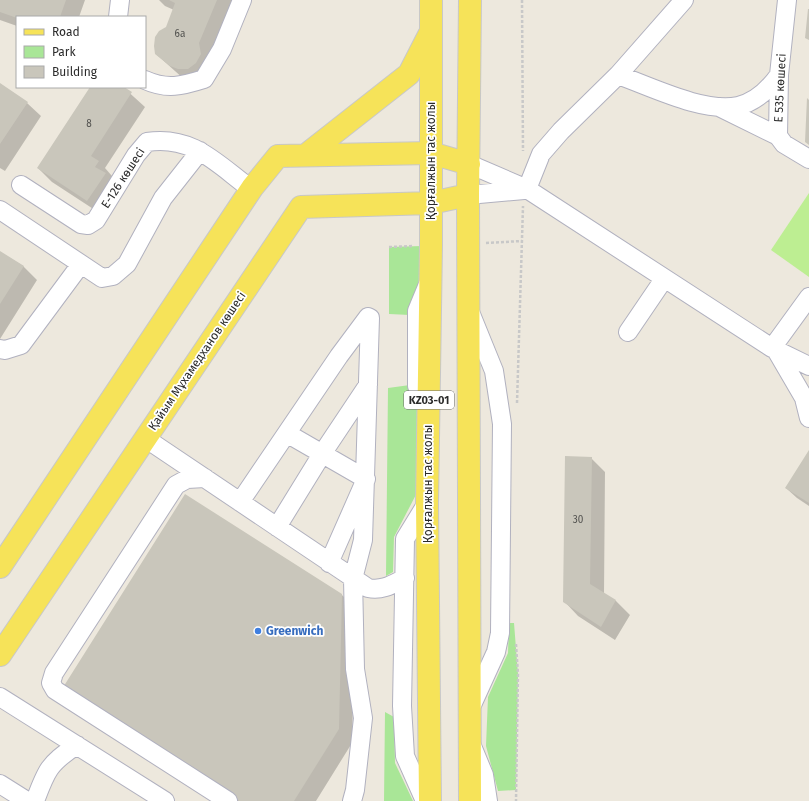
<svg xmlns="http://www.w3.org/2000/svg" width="809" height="801" font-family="'Fira Sans',sans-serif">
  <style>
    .green { fill: #a9e697 }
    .pitch { fill: #bdee92 }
    .shadow { fill: #0003 }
    .building { fill: #c9c6bb }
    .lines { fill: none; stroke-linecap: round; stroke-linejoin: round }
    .minor-casing { stroke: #b1b1bf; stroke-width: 20 }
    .major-casing { stroke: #c8c8c8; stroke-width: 24 }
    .path { stroke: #c8c8c8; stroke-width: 2.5; stroke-dasharray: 3 2; stroke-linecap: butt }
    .minor { stroke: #fff; stroke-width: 18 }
    .major { stroke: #f6e359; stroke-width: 22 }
    .shop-dot { fill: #3f7fe0; stroke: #fff; stroke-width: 1.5 }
    .labels { text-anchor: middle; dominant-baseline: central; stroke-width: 3.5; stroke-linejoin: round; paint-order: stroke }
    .number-label { font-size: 10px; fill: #52524f }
    .shield { fill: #fff; stroke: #6b6b6b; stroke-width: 1 }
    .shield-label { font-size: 11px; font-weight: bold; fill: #2b2b2b }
    .street-label { font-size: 12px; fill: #2b2b2b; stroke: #fff }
    .shop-label { font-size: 12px; font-weight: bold; fill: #366cbe; stroke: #fff; text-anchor: start }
  </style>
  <rect width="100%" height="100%" fill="#ede8dd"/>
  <path class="green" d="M422,246L423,278L410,315L389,314V247Z
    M410,385L420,406L421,485L394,537L393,572L386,576L388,388Z
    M509,623H514L518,674L516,790L498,791L486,746L488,697L508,653Z
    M385,712L394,717L395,763L413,801H384Z"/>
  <path class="pitch" d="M809,193V277L771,250Z"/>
  <path class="shadow" d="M0,0H85L79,17H17V26L0,20Z
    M159,0H236L214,68L185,80L156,54L174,10L165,6Z
    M0,85L27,103L41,116L5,171L0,168Z
    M92,87H123L145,107L105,168L112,176L110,179L119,188L101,214L52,182L38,168Z
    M0,252L23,266L37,280L0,339Z
    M809,452V506L797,498L786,488Z
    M591,458L605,472L604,594L616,601L630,615L615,640L578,616L564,601Z
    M341,594L355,608L352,743L316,801H232Z"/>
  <path class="building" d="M0,0H66L60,17L17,18L0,12Z
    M169,0H217L199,43L201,54L196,63L188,69H178L170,66L155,54L154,46L155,37L159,31L166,27L175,3Z
    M808,9H809V40L805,38Z
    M0,83L28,102L0,144Z
    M90,87H124L132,92L91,156L99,161L95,167L106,173L87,201L37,168Z
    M807,98L809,100V145L805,142Z
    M0,251L24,266L0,304Z
    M809,450V503L785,488Z
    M565,456L592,457L590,584L616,600L601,627L563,602Z
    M185,494L342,594L339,729L294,801H239L62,689Z"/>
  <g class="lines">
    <defs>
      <path id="minor" d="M787,0L779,75L778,136L784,144L809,159
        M118,17L120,0
        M618,75C652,87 703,113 738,106C756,102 769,89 779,75
        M145,80C167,90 182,86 204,79L222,49L242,0
        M719,107L778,136
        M469,164L527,189L772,348L809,366
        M21,185L81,224L88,225L96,220L136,155L147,142C193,135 217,164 251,189
        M527,189L541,154L561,131L618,75L684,0
        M468,195L524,190
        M0,210L102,278L113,276L127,264L163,198L200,151
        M429,282L417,311V386L429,408
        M470,312L494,371L502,424L500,633L496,652L471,707
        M628,332L664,279
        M772,348L809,297
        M0,349L5,350L21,345L81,264
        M776,350L804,398L809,418
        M288,434L366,479L329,563
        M145,438L368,588C383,591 393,584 405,578
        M205,478L187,479L176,485L54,673L51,683L55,690L228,801
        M240,502L339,356L368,317L370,318L363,540L353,579L355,669L363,718L355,790L352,801
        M277,527L322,454L368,385
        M0,697L165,801
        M472,746L484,775L488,801
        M0,784L27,801
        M35,801C46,771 49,763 77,745
        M425,801L405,756L402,706L405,539L427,503"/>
      <path id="major" d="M470,0L468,195L470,801
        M306,155L409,74L429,35
        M0,567L252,188L278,156L431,153L469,164
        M0,655L301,207L431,203L468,195
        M430,801L427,503L431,245V0"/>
    </defs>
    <use href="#minor" class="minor-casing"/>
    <use href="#major" class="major-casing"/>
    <path class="path" d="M522,0L523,151
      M486,243L522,241
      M389,247L413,246
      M517,403L523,206
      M516,644L518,674L516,801"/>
    <use href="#minor" class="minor"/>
    <use href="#major" class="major"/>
  </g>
  <circle class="shop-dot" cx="258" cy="631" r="4"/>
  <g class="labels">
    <g class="number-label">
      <text x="180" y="34">6а</text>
      <text x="89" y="124">8</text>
      <text x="578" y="520">30</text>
    </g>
    <rect class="shield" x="404" y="391" width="50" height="18" rx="3"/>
    <g class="shield-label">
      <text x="429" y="400">KZ03-01</text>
    </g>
    <g class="street-label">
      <text transform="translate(780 88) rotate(-87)">Е 535 көшесі</text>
      <text transform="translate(431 161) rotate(-90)">Қорғалжын тас жолы</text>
      <text transform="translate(123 178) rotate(-57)">Е-126 көшесі</text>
      <text transform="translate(197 361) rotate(-56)">Қайым Мұхамедханов көшесі</text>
      <text transform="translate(428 484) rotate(-90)">Қорғалжын тас жолы</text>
    </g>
    <g class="shop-label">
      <text x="266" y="631">Greenwich</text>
    </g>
  </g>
  <rect x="16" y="16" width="130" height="72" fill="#ffffff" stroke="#aaaaaa"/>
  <rect x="24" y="29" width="20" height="6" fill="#f6e359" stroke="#aaaaaa"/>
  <text x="52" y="36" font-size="12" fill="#2b2b2b">Road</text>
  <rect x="24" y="46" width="20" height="12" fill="#a9e697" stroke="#aaaaaa"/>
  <text x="52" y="56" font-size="12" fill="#2b2b2b">Park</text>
  <rect x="24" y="66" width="20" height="12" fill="#c9c6bb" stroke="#aaaaaa"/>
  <text x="52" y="76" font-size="12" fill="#2b2b2b">Building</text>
</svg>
